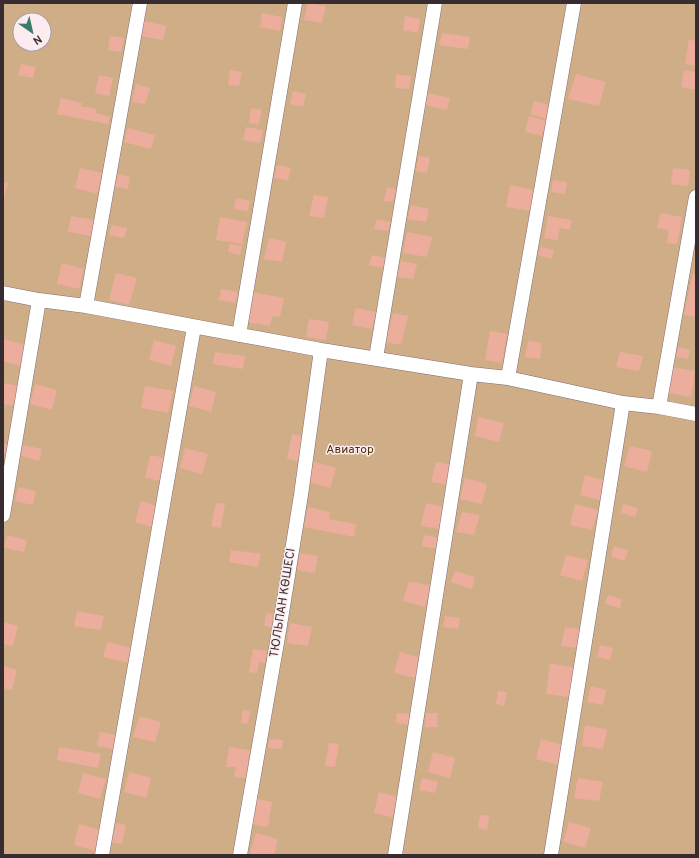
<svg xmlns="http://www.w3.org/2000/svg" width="699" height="858" font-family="Overpass,sans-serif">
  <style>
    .green { fill: #cfae87; fill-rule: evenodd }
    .building { fill: #ecad9c }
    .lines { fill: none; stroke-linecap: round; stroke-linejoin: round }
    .minor-casing { stroke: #806a6f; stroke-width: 15 }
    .minor { stroke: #fff; stroke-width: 14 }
    .labels { text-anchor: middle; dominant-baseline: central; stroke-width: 3; stroke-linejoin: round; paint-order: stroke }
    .park-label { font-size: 12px; fill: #4c310a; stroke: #fcecf0 }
    .street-label { font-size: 12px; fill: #372d30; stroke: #fcecf0 }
  </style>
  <rect width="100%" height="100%" fill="#f6dce2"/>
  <path class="green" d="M3,3H696V855H3ZM20,20H44V44H20Z"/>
  <path class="building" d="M308,3L326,6L322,23L304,20Z
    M262,13L282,17L280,31L260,27Z
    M405,16L420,19L418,33L403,30Z
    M144,21L166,26L163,40L141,36Z
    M442,33L470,37L468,49L439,45Z
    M110,36L124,38L121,52L108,50Z
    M689,39L696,41V66L685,64Z
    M21,64L36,67L33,78L18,75Z
    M230,70L242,72L239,86L228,85Z
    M684,70L696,72V90L681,87Z
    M396,74L411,76L409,89L395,88Z
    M576,74L606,82L599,106L568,99Z
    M99,75L113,78L109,96L95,93Z
    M136,84L150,88L145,104L132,102Z
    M293,91L306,94L303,107L290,104Z
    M428,93L450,98L447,110L425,105Z
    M61,98L82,103L81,106L96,109V113L110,117L108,124L57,114Z
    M534,101L549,105L546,119L530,114Z
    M251,108L262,110L259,124L249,123Z
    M529,116L546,121L542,136L525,132Z
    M246,127L263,130L260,143L243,140Z
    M128,128L155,135L151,149L124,142Z
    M419,156L430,158L427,173L416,171Z
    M277,165L291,168L288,180L274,178Z
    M80,168L102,173L97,194L75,188Z
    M673,168L690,170L688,186L671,184Z
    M118,174L130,177L128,189L115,187Z
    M553,180L567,182L565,194L551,192Z
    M3,182L8,183L4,199H3Z
    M510,185L535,190L531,211L506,207Z
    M387,187L396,189L393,202L384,201Z
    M314,195L328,197L324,218L309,216Z
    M236,198L250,201L248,211L234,209Z
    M411,205L429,209L426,222L408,219Z
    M660,213L682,217L677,244L667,243L669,230L657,228Z
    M71,216L94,220L91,236L68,232Z
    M548,216L572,220L570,230L560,228L557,240L544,238Z
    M220,217L247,222L242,244L216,240Z
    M377,219L390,222L388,231L374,229Z
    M112,225L127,228L124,238L109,235Z
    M407,232L432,237L427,257L403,253Z
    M269,238L286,242L282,262L264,259Z
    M229,244L242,246L240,255L228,252Z
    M541,247L554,250L552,259L538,255Z
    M372,255L386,258L383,268L369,265Z
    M401,261L417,264L413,279L397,277Z
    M62,263L84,269L79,289L57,284Z
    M116,273L137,278L129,305L109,300Z
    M693,274L696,275V317L684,315Z
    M221,289L238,292L235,303L219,300Z
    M252,292L284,298L280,317L272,316L270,326L246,322Z
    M356,308L376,312L372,329L352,325Z
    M393,313L408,316L401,345L386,342Z
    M309,319L329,322L326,340L306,337Z
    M490,331L507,334L502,363L485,360Z
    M3,339L25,345L20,366L3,361Z
    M154,340L176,346L171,366L149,360Z
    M528,341L542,343L540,359L525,357Z
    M678,347L690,350L688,359L676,357Z
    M215,352L245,356L243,369L213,364Z
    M620,352L643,356L639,371L616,367Z
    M672,367L695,371L691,397L669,393Z
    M3,383L19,386L13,406L3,404Z
    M35,384L57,390L52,410L30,404Z
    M145,386L173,391L168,413L141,408Z
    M194,386L216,392L211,412L189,406Z
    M478,417L504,423L499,442L475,436Z
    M292,434L306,437L301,461L287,459Z
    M3,443L10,445L7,455L3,454Z
    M23,445L42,449L39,461L21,456Z
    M630,446L652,451L647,472L624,466Z
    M185,448L208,454L202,474L180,468Z
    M150,455L165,458L160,481L145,478Z
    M314,462L336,468L330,488L308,482Z
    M436,462L453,465L449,485L431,482Z
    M585,475L607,481L602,501L580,495Z
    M465,478L487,484L482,504L460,499Z
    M18,487L36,491L33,505L15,501Z
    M141,501L158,506L152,527L135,522Z
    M216,503L225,504L221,528L211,526Z
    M426,503L444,507L440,529L421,526Z
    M575,504L598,510L592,530L570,525Z
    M623,504L638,508L635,517L621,513Z
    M308,507L330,512L329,519L356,524L354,537L304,527Z
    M462,512L480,515L474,535L456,532Z
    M7,535L27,540L24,552L4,548Z
    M424,535L440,538L438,549L422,546Z
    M614,546L628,550L625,561L611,557Z
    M231,550L261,554L258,567L229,562Z
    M300,553L318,556L315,573L297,570Z
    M566,555L588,560L582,581L560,575Z
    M455,571L475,577L472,589L451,582Z
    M409,581L431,586L425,607L403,601Z
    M608,595L622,599L620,608L605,604Z
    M77,611L104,616L101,630L74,626Z
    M266,613L273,614L271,627L264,626Z
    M445,616L460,618L458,629L443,627Z
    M3,622L18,626L13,646L3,644Z
    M290,623L312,627L308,646L287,643Z
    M565,627L580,629L577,648L561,646Z
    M107,642L132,648L129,663L103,657Z
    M600,645L613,648L610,660L597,657Z
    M253,649L267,651L265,663L259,662L257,673L249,672Z
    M400,652L422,658L416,678L394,673Z
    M550,663L574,668L569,697L546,694Z
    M3,666L17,670L12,690L3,688Z
    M591,686L606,690L603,705L587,702Z
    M498,691L507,692L504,706L496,704Z
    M243,710L250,711L248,724L241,723Z
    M397,713L414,714L412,725L396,723Z
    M426,713H438L437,727H425Z
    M139,716L161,722L155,742L133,737Z
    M585,725L607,730L603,749L582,746Z
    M100,732L116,735L113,749L97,746Z
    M269,739L283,740L282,749L268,748Z
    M541,739L563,745L558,765L536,759Z
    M329,743L339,744L335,767L325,766Z
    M59,747L101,754L98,768L57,760Z
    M229,747L250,750L246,778L234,777L236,767H226Z
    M433,752L455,758L450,778L428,772Z
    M129,772L151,778L146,798L124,792Z
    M83,773L106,779L100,799L78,793Z
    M422,778L438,782L435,793L419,790Z
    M578,778L603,782L599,801L574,798Z
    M379,792L401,798L396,818L374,813Z
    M257,799L272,802L268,827L252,824Z
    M480,815L489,816L487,830L478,828Z
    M569,822L591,828L585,848L563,842Z
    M116,823L126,825L122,844L112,843Z
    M79,824L101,830L96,851L74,845Z
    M256,833L278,839L274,855H256L250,853Z"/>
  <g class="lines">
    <defs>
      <path id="minor" d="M3,293L39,300L86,306L321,350L471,374L508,378L623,403L659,407L696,414
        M86,306L140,3
        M239,335L295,3
        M376,358L435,3
        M508,378L574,3
        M659,407L696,197
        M3,515L39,300
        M102,855L194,327
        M240,855L279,631L301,495L321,350
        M395,855L471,374
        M551,855L623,403"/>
    </defs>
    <use href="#minor" class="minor-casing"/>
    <use href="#minor" class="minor"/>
  </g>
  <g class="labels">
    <g class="park-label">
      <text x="350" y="450">Авиатор</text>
    </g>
    <g class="street-label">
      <text transform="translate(283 603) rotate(-81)">ТЮЛЬПАН КӨШЕСІ</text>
    </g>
  </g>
  <rect width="699" height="858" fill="none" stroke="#372d30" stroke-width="8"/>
  <g transform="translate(32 32) rotate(146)"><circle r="19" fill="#fcecf0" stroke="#ada0a3"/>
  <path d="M0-3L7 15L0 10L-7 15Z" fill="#3a7b6a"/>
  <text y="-6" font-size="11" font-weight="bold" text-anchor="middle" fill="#372d30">N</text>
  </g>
</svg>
